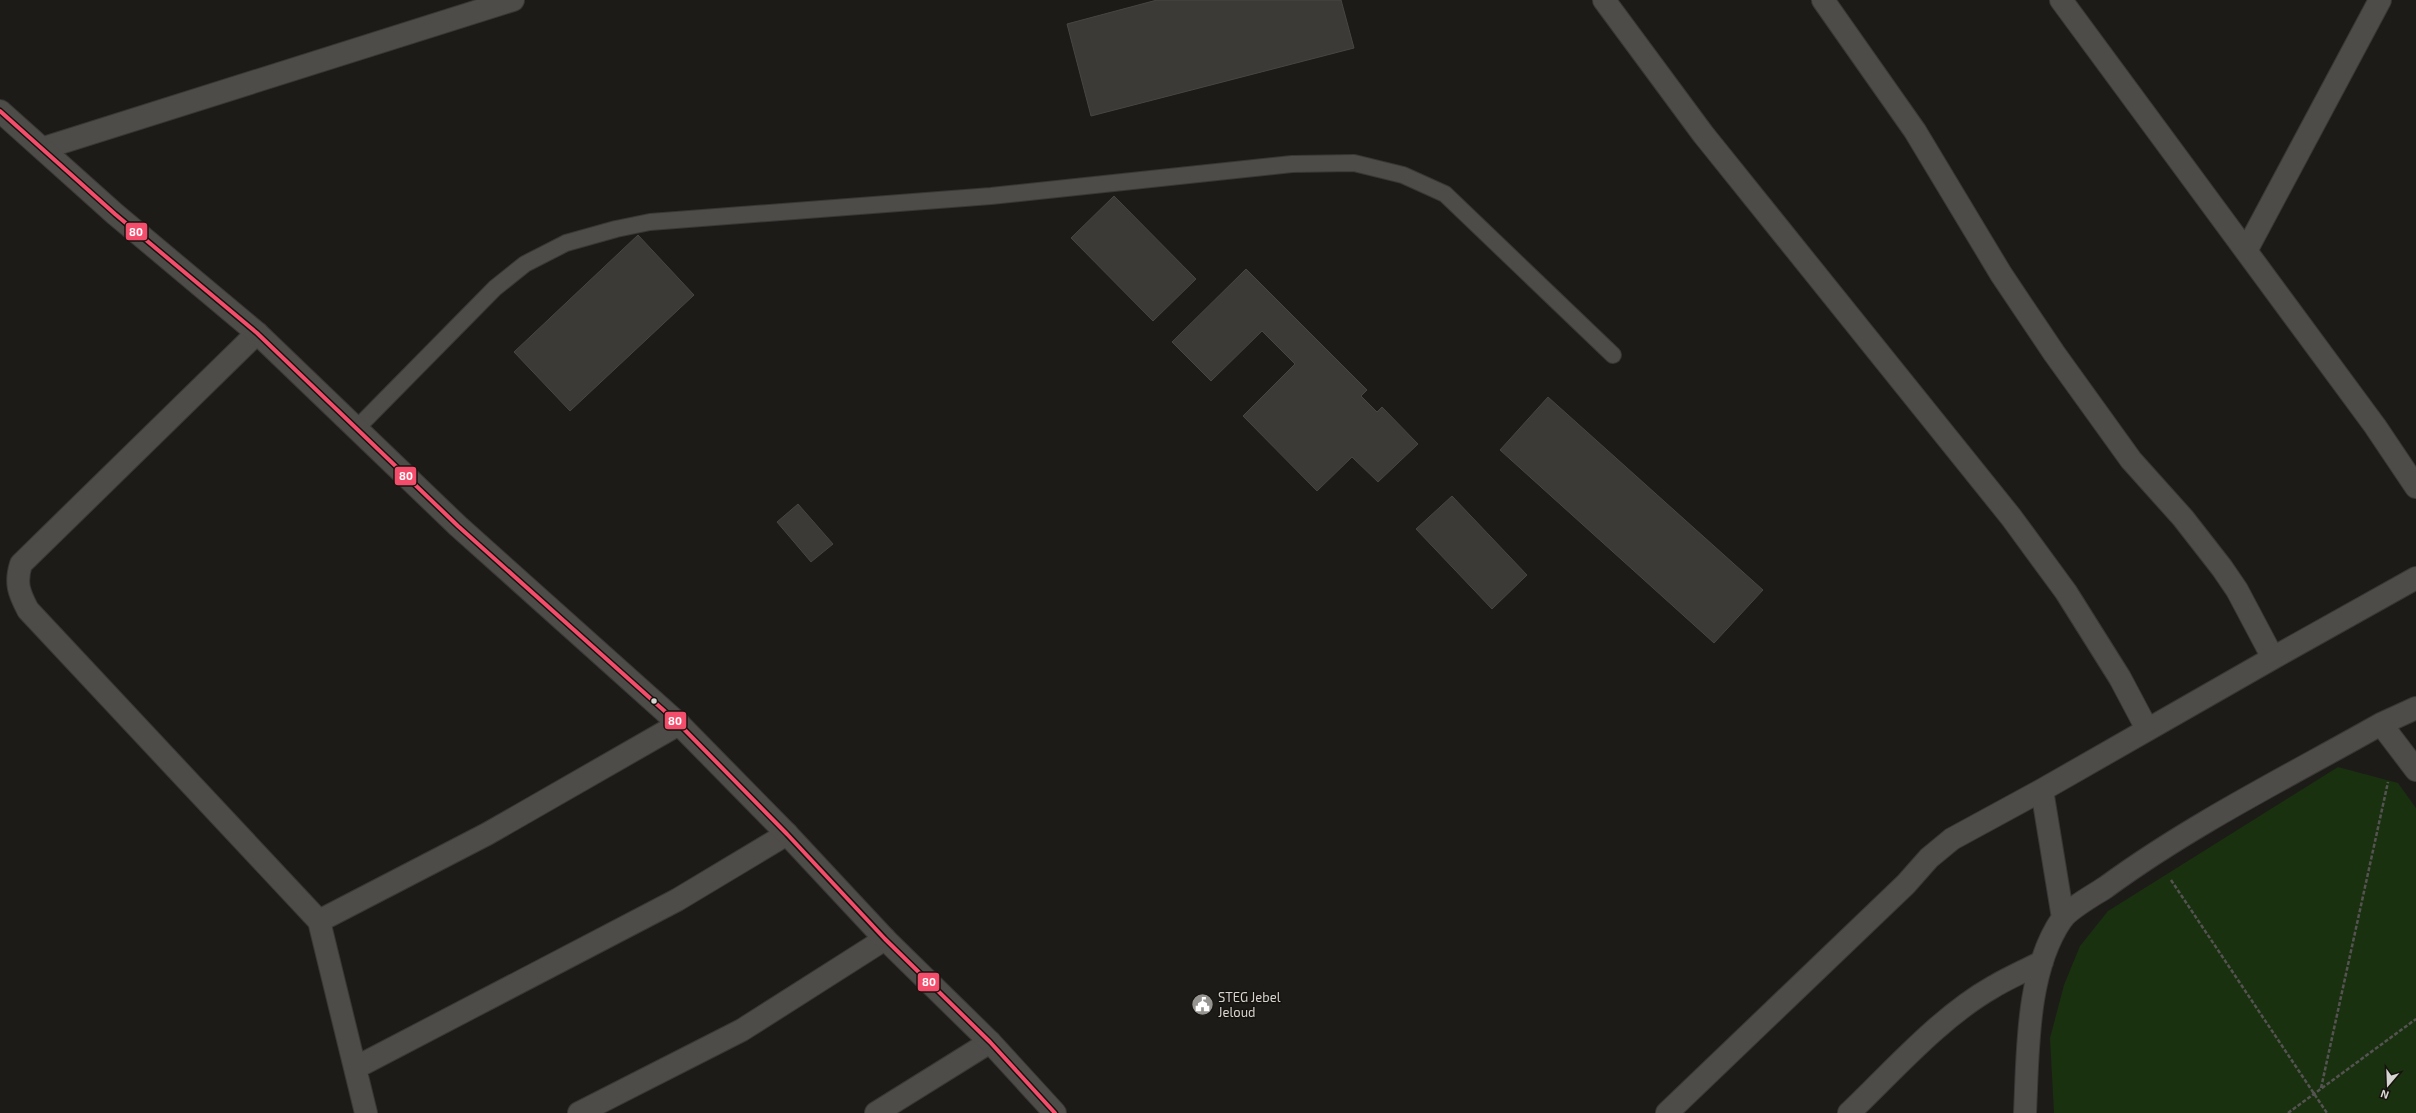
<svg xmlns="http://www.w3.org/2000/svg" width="2416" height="1113" font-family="'Exo 2',sans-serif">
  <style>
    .green { fill: #1a3110 }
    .building { fill: #3b3a37; stroke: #484644 }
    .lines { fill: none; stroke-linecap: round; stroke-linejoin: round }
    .service-casing { stroke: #393735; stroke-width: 18 }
    .minor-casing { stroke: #393735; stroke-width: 24 }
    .secondary-casing { stroke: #393735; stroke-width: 24 }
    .path { stroke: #545351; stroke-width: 2.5; stroke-dasharray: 4 2; stroke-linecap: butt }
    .service { stroke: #4d4c49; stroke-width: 16 }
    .minor { stroke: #4d4c49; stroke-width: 22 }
    .secondary { stroke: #4d4c49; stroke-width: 22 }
    .bus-1-casing { stroke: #16130e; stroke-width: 7 }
    .bus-1 { stroke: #f44d6c; stroke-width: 4 }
    .bus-dot { fill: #d7d5d1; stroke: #16130e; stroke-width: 1.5 }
    .labels { text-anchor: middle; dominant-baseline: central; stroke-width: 3; stroke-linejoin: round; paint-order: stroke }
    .poi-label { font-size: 13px; fill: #d7d5d1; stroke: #16130e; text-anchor: start }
    .line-badge { stroke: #16130e; stroke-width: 1.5 }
    .badge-label { font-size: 11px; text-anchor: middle; font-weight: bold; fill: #fff }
  </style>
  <rect width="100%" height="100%" fill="#1d1b18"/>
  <path class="green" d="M2338,767L2398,783L2416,808V1113H2054L2050,1038L2064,985L2080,946L2108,911Z"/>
  <path class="building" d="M1157,0H1341L1354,48L1091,116L1067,24Z
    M1114,196L1196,279L1153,321L1071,238Z
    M638,235L694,295L570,411L514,352Z
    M1246,269L1367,390L1361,396L1377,412L1382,407L1418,444L1378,482L1352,457L1317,491L1243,416L1295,364L1262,331L1211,381L1172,342Z
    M1548,397L1763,590L1714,643L1500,450Z
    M1452,496L1527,575L1492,609L1416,529Z
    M798,504L833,544L811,562L777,522Z"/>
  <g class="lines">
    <defs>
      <path id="service" d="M357,428L495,288L525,264L566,243L616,229L650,222L991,196L1292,164L1354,163L1403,175L1445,194L1613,355"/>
      <path id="minor" d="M1604,0L1703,134L2011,517L2066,592L2120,678L2147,729
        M1823,0L1915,131L2001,274L2054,353L2131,460L2183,518L2222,568L2237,590L2273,658
        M2061,0L2375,426L2416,487
        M44,148L513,0
        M2246,251L2380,0
        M257,333L21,564C15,583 19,593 28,610L319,921L366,1113
        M2381,724L2416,770
        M2042,790L2063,918
        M319,921L487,834L679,724
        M355,1068L677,900L787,834
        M579,1113L742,1030L885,939
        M876,1113L990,1042
        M1667,1113L1906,884L1929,858L1952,839L2042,790L2273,658L2416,578
        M1849,1113C1893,1071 1940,1017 1993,987C2008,978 2026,970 2042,962
        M2025,1113C2028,1053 2026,971 2062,919C2070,908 2094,895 2106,887C2192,824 2289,776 2381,724L2416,708"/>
      <path id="secondary" d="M0,111L115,214L257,333L458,526L679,724L787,834L885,939L990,1042L1055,1113"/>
    </defs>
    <use href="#service" class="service-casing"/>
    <use href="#minor" class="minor-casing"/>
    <use href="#secondary" class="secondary-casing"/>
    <path class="path" d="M2171,880L2327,1113
      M2321,1088L2388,782
      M2288,1113L2416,1019"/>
    <use href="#service" class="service"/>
    <use href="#minor" class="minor"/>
    <use href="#secondary" class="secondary"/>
    <defs>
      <path id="bus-1" d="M0,111L115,214L257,333L458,526L679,724L787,834L885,939L990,1042L1055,1113"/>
    </defs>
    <use href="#bus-1" class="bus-1-casing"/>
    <use href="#bus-1" class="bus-1"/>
  </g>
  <defs>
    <symbol id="civic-disc" viewBox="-11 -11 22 22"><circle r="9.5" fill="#969490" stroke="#16130e"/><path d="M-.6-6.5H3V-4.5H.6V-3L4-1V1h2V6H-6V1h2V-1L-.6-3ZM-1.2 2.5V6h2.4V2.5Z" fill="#fff"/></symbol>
  </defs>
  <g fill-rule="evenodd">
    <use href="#civic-disc" x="1190" y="992" width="25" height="25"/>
  </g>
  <circle class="bus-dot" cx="654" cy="701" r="3.5"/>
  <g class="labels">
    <g class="poi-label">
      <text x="1218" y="997">STEG Jebel<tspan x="1218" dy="15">Jeloud</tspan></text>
    </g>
  </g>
  <g class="line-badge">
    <rect x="125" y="222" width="23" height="19" rx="4" fill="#f44d6c"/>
    <rect x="394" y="466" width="23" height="20" rx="4" fill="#f44d6c"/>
    <rect x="664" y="711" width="23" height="19" rx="4" fill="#f44d6c"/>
    <rect x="917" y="972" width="23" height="20" rx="4" fill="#f44d6c"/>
  </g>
  <g class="badge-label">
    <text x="136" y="236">80</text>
    <text x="406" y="480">80</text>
    <text x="675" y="725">80</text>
    <text x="929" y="986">80</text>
  </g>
  <g transform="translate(2388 1085) rotate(199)" stroke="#16130e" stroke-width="3" paint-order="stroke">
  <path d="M0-3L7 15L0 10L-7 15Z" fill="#d7d5d1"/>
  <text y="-6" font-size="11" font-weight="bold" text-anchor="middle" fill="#d7d5d1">N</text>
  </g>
</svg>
